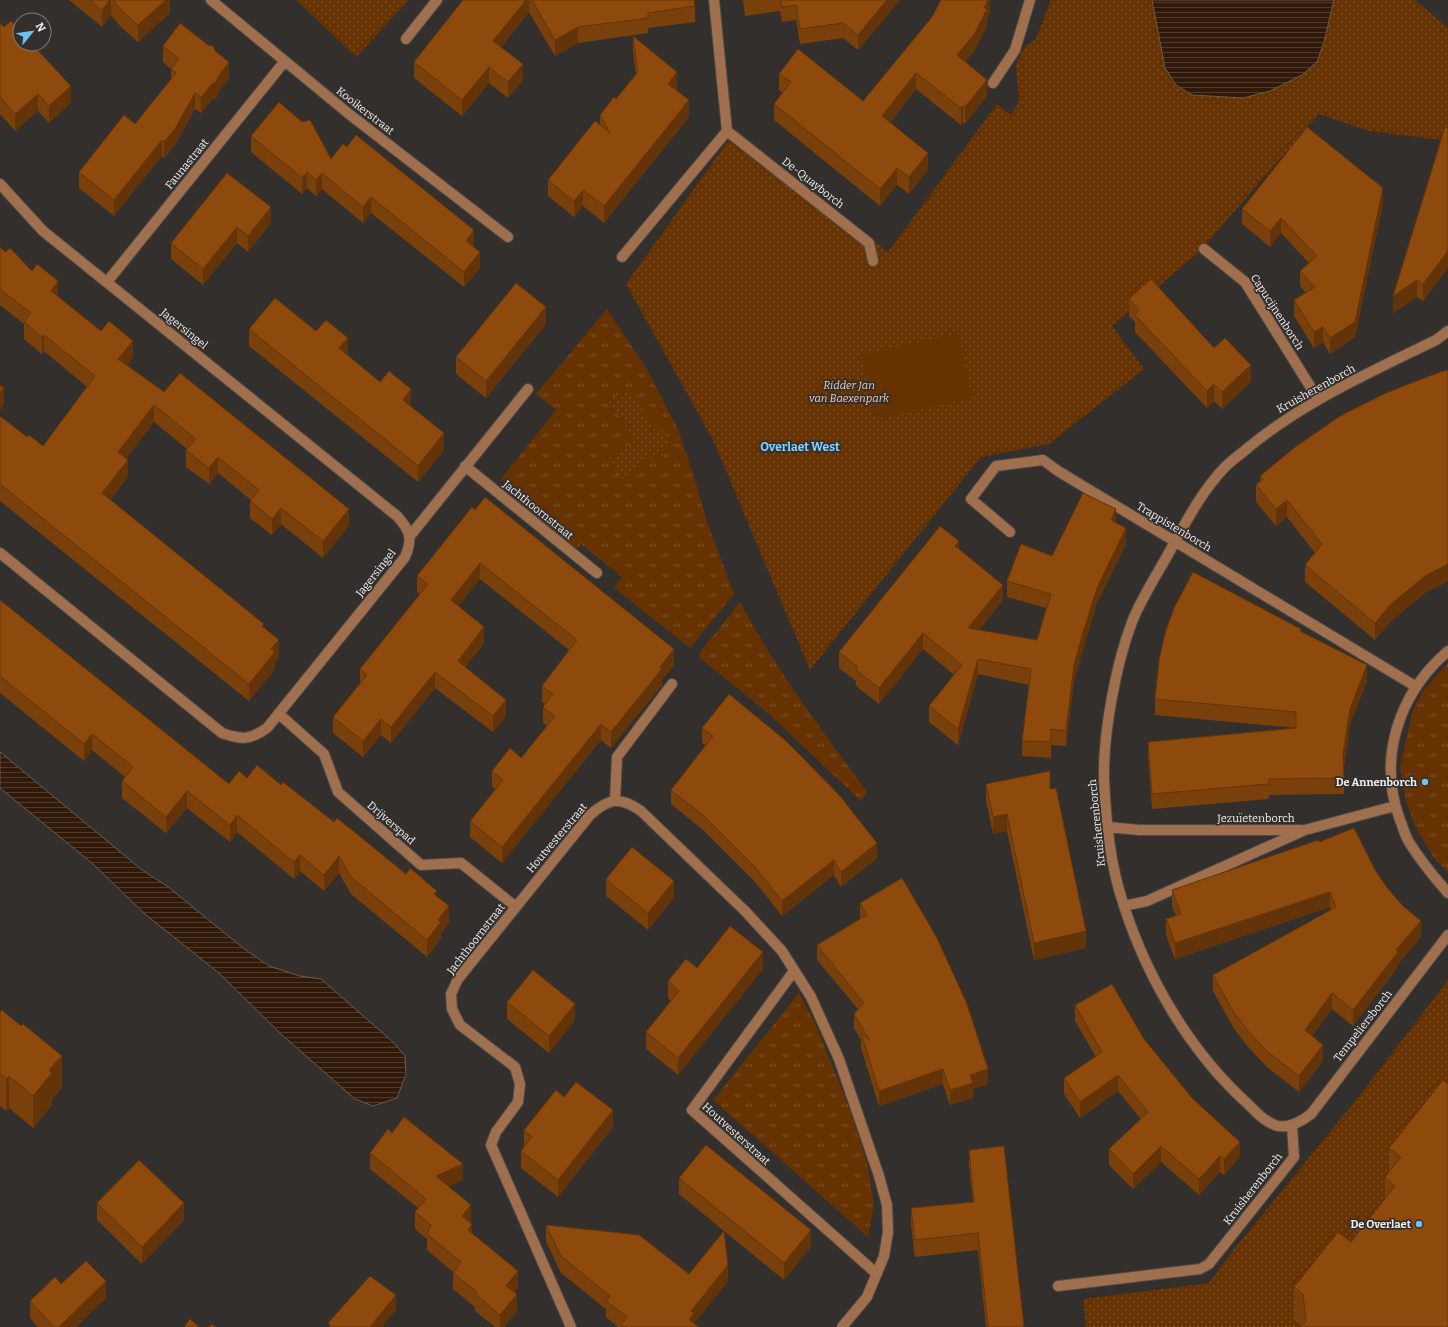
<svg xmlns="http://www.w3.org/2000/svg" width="1448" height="1327" font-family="Bitter,serif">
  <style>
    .grass { fill: url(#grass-tufts) }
    .park { fill: url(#park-dots) }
    .pitch { fill: #673201 }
    .water { fill: url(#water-rules); stroke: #6b5a4e }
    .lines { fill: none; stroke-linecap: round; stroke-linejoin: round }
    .minor-casing { stroke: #4d4a48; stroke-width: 12 }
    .minor { stroke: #a06f4d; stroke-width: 10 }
    .wall { fill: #7a400b }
    .shaded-wall { fill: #633409 }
    .building { fill: #8e4a0d; stroke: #633409 }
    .poi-dot { fill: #6cc3f2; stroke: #322f2d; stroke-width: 1.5 }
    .labels { text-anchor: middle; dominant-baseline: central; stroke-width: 3.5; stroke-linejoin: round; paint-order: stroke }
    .street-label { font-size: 11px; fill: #f1efee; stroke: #322f2d }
    .park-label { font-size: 11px; font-style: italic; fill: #f3cbb1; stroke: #322f2d }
    .poi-label { font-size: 11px; font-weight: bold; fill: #f1efee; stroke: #322f2d; text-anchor: end }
    .neighbourhood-label { font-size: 12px; font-weight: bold; fill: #83d1fe; stroke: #322f2d }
  </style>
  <defs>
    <pattern id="grass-tufts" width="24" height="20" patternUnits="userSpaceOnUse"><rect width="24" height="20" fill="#673201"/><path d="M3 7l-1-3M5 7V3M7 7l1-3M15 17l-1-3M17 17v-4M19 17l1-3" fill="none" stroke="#7d5026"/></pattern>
    <pattern id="park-dots" width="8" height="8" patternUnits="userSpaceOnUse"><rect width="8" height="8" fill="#673201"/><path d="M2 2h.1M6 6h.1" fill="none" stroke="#7d5026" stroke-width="1.8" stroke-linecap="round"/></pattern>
    <pattern id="water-rules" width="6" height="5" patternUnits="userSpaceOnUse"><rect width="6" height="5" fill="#311a09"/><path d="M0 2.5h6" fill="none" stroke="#4f3c2d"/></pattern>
  </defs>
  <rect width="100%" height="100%" fill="#322f2d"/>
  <path class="grass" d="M607,309L646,368L678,429L694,477L708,525L734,594L690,648L614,588L622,577L581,544L577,549L516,501L521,495L501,479L556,410L536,394Z
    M740,602C776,670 822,730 867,792L861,801L768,713L700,658V652Z
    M1448,663V873L1434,858L1415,826L1405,798L1400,766L1413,710L1423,691Z
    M799,993L815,1023L847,1102L867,1162L874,1205L868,1237L713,1100Z"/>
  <path class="park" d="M296,0H409L356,57Z
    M1051,0H1415L1448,28V141L1369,131L1319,114L1199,252L1112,326L1144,369L1049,444L981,457L810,670L713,440L626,284L736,130L888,252L997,104L1011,115L1019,101L1016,64L1024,48L1036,39Z
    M627,388L650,421L664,431L671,443L621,479L608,460L636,440L609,401Z
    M1448,980V1116L1401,1189L1304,1327H1086L1083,1299L1209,1283L1232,1252L1361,1094Z"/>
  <path class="pitch" d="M958,333L972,398L876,419L861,355Z"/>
  <path class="water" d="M1152,0H1334L1324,42L1317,62L1302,75L1270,91L1243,98L1192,95L1176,85L1165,68Z
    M0,752L142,870L167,886L243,948L269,966L300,976L321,979L393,1042L405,1056L406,1074L397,1098L373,1106L355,1099L281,1034L219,973L146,915L93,864L0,788Z"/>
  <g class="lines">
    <defs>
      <path id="minor" d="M211,0L349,114L508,237
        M406,39L437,0
        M993,83L1015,50L1030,0
        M727,131L869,243L873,261
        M0,184L43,231L397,516C410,530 413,539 405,557L267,728C250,740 242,740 222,733L0,553
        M1204,249L1245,282L1318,399
        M622,257L727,131L714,0
        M107,282L285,61
        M1448,331L1436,340C1371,372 1305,401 1249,447C1241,454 1232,460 1225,467C1202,491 1187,520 1171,549C1158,573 1142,597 1132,622C1116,664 1103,733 1104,779C1106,822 1110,865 1124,906C1148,980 1191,1053 1249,1105C1257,1113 1266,1123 1278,1126C1290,1128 1302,1121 1311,1114L1448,935
        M465,466L597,573
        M1010,532L971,499L996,466L1043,460L1058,471L1415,686
        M410,536L528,389
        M1448,651C1399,693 1377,758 1400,820C1403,827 1405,836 1409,842C1420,860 1434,877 1448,893
        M279,714L324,754L338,792L421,865L461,863L516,907
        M615,801L617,757L672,684
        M1108,827L1139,830H1301
        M1124,906L1147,901L1305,830L1395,806
        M794,971L692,1110L877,1274
        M1058,1286L1200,1269L1209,1264L1294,1157L1292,1125
        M571,1327L491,1145L496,1132L518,1102L520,1084L515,1067L460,1025L452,1009L451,994L458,979L590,815C609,798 620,796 641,811L745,911L782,951L811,997L839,1059L879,1176L887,1205L888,1232L884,1256L867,1297L842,1327"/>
    </defs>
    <use href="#minor" class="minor-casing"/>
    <use href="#minor" class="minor"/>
  </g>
  <path class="wall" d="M69,0H170V13L138,42L121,27L111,15L102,27Z
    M463,0H694L695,6V22L648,28V33L578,43L555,56L529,12L501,47L523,80L508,98L489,83L462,116L414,78V62Z
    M743,0H900L858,50L843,38L800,44L796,20L782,22L780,11L745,16Z
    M990,0V12L987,19V26L974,51L965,62L987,96L965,124L963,122L961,125L916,89L890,123L928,170L909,194L897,185L880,206L774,120V104L783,93L779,90V74L863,101Z
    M0,23L71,103L49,123L38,111L15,131L0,114Z
    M633,36L677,88L676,90L689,117L604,223L583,206L574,217L548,196V180L600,125V115L616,99L636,74L633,52Z
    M163,46L215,51L229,78L218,93L216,98L212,100L201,113L195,109L175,145L164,159L162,156L114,216L79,188V172L135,124L171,79V69L163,62Z
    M1448,128V268L1423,301L1417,297L1393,313Z
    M251,136L331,159L347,147L474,246L473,247L480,268L464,287L371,213L363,223L322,189L316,196L307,188L302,194L251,152Z
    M227,173L271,223L248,252L237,243L203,285L171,259V243Z
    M1383,203L1355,337L1330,354L1323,342L1314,348L1294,316V300L1306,293L1300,286V271L1309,263L1281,233L1270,247L1242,224V209Z
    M0,247L5,252L32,271L58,297L133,358L127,365L349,525L323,558L281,524L272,535L250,518V501L251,500L218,473L209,484L186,467V450L187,449L154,422L126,458L128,477L110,500L264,627L279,657L275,662V669L249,701L0,501V416L27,437L43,446L87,387L44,351L42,354L24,339V324L0,305Z
    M1129,299L1214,348L1251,382L1222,409L1214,401L1207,408L1135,332V322L1129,316Z
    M546,324L486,398L456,374V357Z
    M249,329L316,331L348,355H347L380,382L411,406L444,450L418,482L249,346Z
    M1448,370V581L1425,593L1390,622L1375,640L1305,582V565L1315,553L1287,517L1276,526L1256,502V485L1260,482V476Z
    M472,507L674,665L662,680V685L611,748L601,740L502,863L470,837V821L496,789L492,787V771L521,758L547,726L543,723V707L545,704L542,702V686L569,650L480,579L458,606L484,643L465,667L506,716L493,732L435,688L391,743L381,735L363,757L333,733V717L360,683V669L420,594L417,592V576Z
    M1116,523L1126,544L1097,603L1082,652L1074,681L1066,746L1051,745V758L1022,756V741L1029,685L978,674L958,745L929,722V706L954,675L923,649L879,704L856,686V681L839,668V652L959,549L1003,600L979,630L1037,640L1046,608L1007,597V581L1052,556Z
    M0,600L229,784L247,778L281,785L334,822L437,896L449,923L441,933V939L427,957L351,894L339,873L324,891L300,871L294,879L237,832L230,842L187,808L166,833L122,798V781L125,777L92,750L84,761L0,693Z
    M1301,632L1367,681L1350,724L1344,767V794L1269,795V799L1152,809L1148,758V742L1296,728L1155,715V699Z
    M702,728L877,858L841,887L834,875L782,916L755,882L703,830L671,804V790L706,746L702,743Z
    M986,784L1050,789L1086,948L1034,960L1007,831L993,834L986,801Z
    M1319,842L1375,870L1421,937L1398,964V967L1353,1026L1332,1009L1312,1036L1323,1061L1299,1092L1268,1068L1248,1047L1233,1027L1213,991V975L1331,910L1330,907L1175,959L1166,935V919L1176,916L1172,906V890Z
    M606,879L674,898L648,930L606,896Z
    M860,903L988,1084L973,1089V1098L950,1105L943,1084L879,1106L861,1048V1040L854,1028V1014L858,1009L817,960V945L860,919Z
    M697,968L763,969L678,1075L646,1049V1032L671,1001L668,998V981Z
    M507,1002L575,1020L549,1053L507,1019Z
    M1075,1005L1144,1039L1240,1157L1224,1175L1220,1172L1199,1195L1161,1162L1133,1189L1109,1165V1149L1141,1119L1118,1091L1080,1118L1064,1094V1078L1096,1057L1075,1021Z
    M0,1012L62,1088L52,1099V1105L33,1128L9,1108L6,1111L0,1106Z
    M1448,1084V1327L1302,1326L1294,1320V1287L1351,1242L1385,1199V1177L1389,1172V1148Z
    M564,1097L613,1127L558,1197L521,1168V1151L524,1147V1130Z
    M392,1133L463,1180L449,1186L471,1221L470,1223L472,1233L518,1288L514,1292L517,1311L504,1327H495L475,1311V1307L453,1289V1272L427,1250V1239L415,1229V1212L418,1208L370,1169V1153Z
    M969,1150L1024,1327H986L978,1250L915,1257L911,1225V1208L973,1203L969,1167Z
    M679,1178L811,1247L784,1280L724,1231L728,1281L694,1323L699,1327H618L606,1317V1309L561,1273L546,1241V1225L689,1274L724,1231L679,1194Z
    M97,1203L184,1220L142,1264L97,1220Z
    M61,1284L106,1298L76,1327H38L30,1318V1301Z"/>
  <path class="shaded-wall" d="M110,0H111V15L102,27V10Z
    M166,0H170V13L138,42V25Z
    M526,0H529V12L493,57V41Z
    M887,0H900L858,50V35Z
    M988,0H990V12L987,19V26L974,51L957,72V55Z
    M578,27V43L555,56V40Z
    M229,62V78L218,93L216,98L212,100L201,113V97Z
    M523,64V80L508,98V82Z
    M489,67V83L462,116V100Z
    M677,72V88L668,100V84Z
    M916,73V89L882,133V116Z
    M987,80V96L965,124V107Z
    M71,86V103L49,123V106Z
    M195,93V109L175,145L164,159V142Z
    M38,94V111L15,131V114Z
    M689,100V117L604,223V206Z
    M963,106V122L961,125V108Z
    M162,140V156L114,216V200Z
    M928,153V170L909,194V177Z
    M897,168V185L880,206V189Z
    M307,172V188L302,194V178Z
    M322,173V189L316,196V180Z
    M1383,188V203L1355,337L1330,354V338Z
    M583,190V206L574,217V201Z
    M371,197V213L363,223V207Z
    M271,207V223L248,252V236Z
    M1281,218V233L1270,247V231Z
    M237,227V243L203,285V269Z
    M474,230V246L466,256V241Z
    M1448,251V268L1423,301V284Z
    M480,252V268L464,287V272Z
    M1417,280V297L1393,313V296Z
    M58,281V298L51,291Z
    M546,307V324L486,398V381Z
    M1323,327V342L1314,348V332Z
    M44,335V351L42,354V337Z
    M348,338V355L339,365V348Z
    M133,341V358L118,376V359Z
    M1251,365V382L1222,409V392Z
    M1214,384V401L1207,408V391Z
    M4,388V405L0,410V393Z
    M411,389V406L403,416V400Z
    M154,405V422L118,469V452Z
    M444,433V450L418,482V466Z
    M218,457V473L209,484V468Z
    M128,460V477L102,510V493Z
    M1287,500V517L1276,526V509Z
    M281,508V524L272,535V519Z
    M349,509V525L323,558V541Z
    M1116,509V525L1111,520Z
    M1126,528V544L1097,603L1074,681L1066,746V731L1074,665L1097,588Z
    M959,541V557L955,546Z
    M480,563V579L451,616V600Z
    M1448,564V581L1425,593L1390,622L1375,640V623L1390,605L1425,576Z
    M1003,585V600L968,644V628Z
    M484,627V643L458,677V661Z
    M923,633V649L879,704V688Z
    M279,640V657L275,662V669L249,701V684L271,649Z
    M674,649V665L662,680V685L611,748V732L660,667Z
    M978,659V674L958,745V729Z
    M1367,665V681L1350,724L1343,770V754L1350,709Z
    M435,672V688L391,743V727Z
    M506,700V716L493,732V716Z
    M381,719V735L363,757V741Z
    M601,724V740L502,863V847Z
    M92,734V750L84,761V744Z
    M187,791V808L166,833V817Z
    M1007,814V831L993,834V817Z
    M237,815V832L230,842V825Z
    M877,843V858L841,887V872Z
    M300,855V871L294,879V862Z
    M339,856V873L324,891V875Z
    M834,860V875L782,916V901Z
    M674,881V898L648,930V913Z
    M1330,892V907L1175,959V943Z
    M449,906V923L441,933V939L427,957V940L438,920Z
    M1421,921V937L1398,964V967L1353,1026V1010L1396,950Z
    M1086,931V948L1034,960V943Z
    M763,952V969L678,1075V1058Z
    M1332,993V1009L1305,1046V1030Z
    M575,1004V1020L549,1053V1036Z
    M1323,1045V1061L1299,1092V1076Z
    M62,1056V1088L52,1099V1105L33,1128V1096L49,1070Z
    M943,1069V1084L879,1106V1091Z
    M988,1069V1084L973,1089V1098L950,1105V1090L970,1075Z
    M1118,1075V1091L1080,1118V1102Z
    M9,1076V1108L6,1111V1079Z
    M613,1110V1127L558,1197V1180Z
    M1240,1142V1157L1224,1175V1159Z
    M1161,1146V1162L1133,1189V1174Z
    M1220,1156V1172L1199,1195V1179Z
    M463,1164V1180L436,1192V1176Z
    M184,1203V1220L142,1264V1247Z
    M471,1205V1221L462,1232V1216Z
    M472,1224V1241L468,1230Z
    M811,1230V1247L784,1280V1263Z
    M728,1265V1281L694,1324L689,1320L691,1311Z
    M518,1271V1288L506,1302V1286Z
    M106,1281V1298L76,1327H59Z
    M517,1294V1311L504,1327H500V1315Z
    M396,1295V1310L382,1327H370Z"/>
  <path class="building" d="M90,0H110L102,10Z
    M113,0H166L138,25L121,10Z
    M463,0H526L493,41L523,64L508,82L489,67L462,100L414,62Z
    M532,0H694L695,6L648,13V18L578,27L555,40Z
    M781,0H887L858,35L843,23L800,29L796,5L782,7Z
    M941,0H988L984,8L987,9L974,35L957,55L987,80L965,107L963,106L961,108L916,73L882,116L928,153L909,177L897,168L880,189L774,104L791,82L779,74L798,49L863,101L932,17Z
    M11,21L20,31V44H32L71,86L49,106L38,94L15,114L0,97V23L4,27Z
    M180,23L208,45L213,46L215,51L229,62L218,77L216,82L212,84L201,97L195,93L175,129L164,142L162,140L114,200L79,172L124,115L135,124L176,73L171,69L179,59L163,46Z
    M633,36L677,72L668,84L689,100L604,206L583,190L574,201L548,180L595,121L610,133L600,115L614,97L616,99L638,72Z
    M279,102L302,122L310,120L331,159L343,144L347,147L356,135L474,230L466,241L480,252L464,272L371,197L363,207L322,173L316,180L307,172L302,178L251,136Z
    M1307,127L1383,188L1355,322L1330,338L1323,327L1314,332L1294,300L1315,287L1300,271L1317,256L1281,218L1270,231L1242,209Z
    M1445,127L1448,128V251L1423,284L1417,280L1393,296Z
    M227,173L271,207L248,236L237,227L203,269L171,243Z
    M0,247L5,252L10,248L32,271L37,264L58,281L51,291L101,331L109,321L133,341L118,359L164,392L180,373L349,509L323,541L281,508L272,519L250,501L259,490L218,457L209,468L186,450L196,439L154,405L118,452L128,460L102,493L264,624L262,626L279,640L271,649L275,652L249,684L0,484V416L27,437L29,435L43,446L95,376L44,335L42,337L24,322L31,313L0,289Z
    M1151,279L1214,348L1225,338L1251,365L1222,392L1214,384L1207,391L1135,315L1139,310L1129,299Z
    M516,283L546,307L486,381L456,357Z
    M275,298L316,331L326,320L348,338L339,348L380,382L389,371L411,389L403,400L444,433L418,466L249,329Z
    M1448,370V564L1425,576L1390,605L1375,623L1305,565L1322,544L1287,500L1276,509L1256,485L1263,479L1260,476L1294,448L1340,416L1386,393L1440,372Z
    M0,385L4,388L0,393Z
    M1083,493L1116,509L1111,520L1126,528L1097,588L1082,636L1074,665L1066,731L1051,729V742L1022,741L1031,669L978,659L958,729L929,706L962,665L923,633L879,688L856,670L858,667L839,652L940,526L959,541L955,546L1003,585L968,628L1037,640L1051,594L1007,581L1021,544L1052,556Z
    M485,497L674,649L660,667L662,669L611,732L601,724L502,847L470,821L503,780L492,771L510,748L521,758L555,716L543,707L553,694L542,686L577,640L480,563L451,600L484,627L458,661L506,700L493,716L435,672L391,727L381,719L363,741L333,717L367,675L360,669L428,584L417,576L472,507L475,510Z
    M1193,572L1301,629L1300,631L1367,665L1350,709L1343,754L1344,778L1269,779V784L1152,794L1148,742L1296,728V712L1155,699L1159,660L1165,633L1174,608Z
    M0,600L229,784L239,771L247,778L257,765L281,785L283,782L334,822L337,818L406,874L410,868L437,891L434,894L449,906L438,920L441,922L427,940L351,877L339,856L324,875L300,855L294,862L237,815L230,825L187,791L166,817L122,781L133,767L92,734L84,744L0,676Z
    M729,694L786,741L805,760L840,796L877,843L841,872L834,860L782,901L755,867L703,815L671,790L713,736L702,728Z
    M1050,771V789L1056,788L1086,931L1034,943L1007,814L993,817L986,784Z
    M1354,828L1375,870L1388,889L1403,906L1421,921L1396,950L1398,952L1353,1010L1332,993L1305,1030L1323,1045L1299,1076L1268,1052L1248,1031L1233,1011L1213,975L1336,907L1330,892L1175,943L1166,919L1181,914L1172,890L1318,840L1319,842Z
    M632,847L674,881L648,913L606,879Z
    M902,878L937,938L967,1004L988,1069L970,1075L973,1083L950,1090L943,1069L879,1091L861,1033L869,1040L854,1014L864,1003L817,945L867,915L860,903Z
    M730,926L763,952L678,1058L646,1032L679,991L668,981L686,959L697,968Z
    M533,970L575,1004L549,1036L507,1002Z
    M1112,984L1144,1039L1192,1098L1240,1142L1224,1159L1220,1156L1199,1179L1161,1146L1133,1174L1109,1149L1148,1112L1118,1075L1080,1102L1064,1078L1102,1052L1075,1005Z
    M2,1010L21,1026L23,1024L62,1056L49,1070L52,1073L33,1096L9,1076L6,1079L0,1073V1012Z
    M1443,1080L1448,1084V1327H1301L1306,1321L1303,1294L1294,1287L1338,1232L1351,1242L1395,1186L1385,1177L1401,1157L1389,1148Z
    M576,1082L613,1110L558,1180L521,1151L532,1137L524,1130L556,1090L564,1097Z
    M404,1117L463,1164L436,1176L471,1205L462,1216L472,1224L468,1230L518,1271L506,1286L517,1294L500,1315L475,1294L477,1292L453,1273L461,1262L427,1234L431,1225L415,1212L426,1199L370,1153L388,1129L392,1133Z
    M706,1145L811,1230L784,1263L679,1178Z
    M1004,1146L1024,1327H988L978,1233L915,1240L911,1208L974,1202L969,1150Z
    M139,1160L184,1203L142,1247L97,1203Z
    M546,1225L639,1235L689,1274L724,1231L728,1265L691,1311L694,1313L689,1320L699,1327H624L621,1325L627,1317L606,1301L610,1296L561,1256Z
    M86,1261L106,1281L59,1327H54L30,1301L55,1277L61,1284Z
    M370,1276L396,1295L370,1327H329L330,1325L328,1323Z
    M190,1319L199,1327H184Z
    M212,1324L216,1327H209Z"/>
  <g class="poi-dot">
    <circle cx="1425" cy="782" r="4"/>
    <circle cx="1419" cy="1224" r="4"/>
  </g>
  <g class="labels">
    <g class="street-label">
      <text transform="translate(365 111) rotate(38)">Kooikerstraat</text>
      <text transform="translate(187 164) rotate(-51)">Faunastraat</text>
      <text transform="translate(813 183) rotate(38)">De-Quayborch</text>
      <text transform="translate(1277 312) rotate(57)">Capucijnenborch</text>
      <text transform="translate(184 329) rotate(39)">Jagersingel</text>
      <text transform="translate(1316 389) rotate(-29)">Kruisherenborch</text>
      <text transform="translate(538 510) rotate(39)">Jachthoornstraat</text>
      <text transform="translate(1174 527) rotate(31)">Trappistenborch</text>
      <text transform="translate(376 573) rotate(-52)">Jagersingel</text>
      <text x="1256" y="818">Jezuïetenborch</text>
      <text transform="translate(391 823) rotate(41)">Drijverspad</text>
      <text transform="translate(1097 823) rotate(-96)">Kruisherenborch</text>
      <text transform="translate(557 838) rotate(-50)">Houtvesterstraat</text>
      <text transform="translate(476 939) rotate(-52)">Jachthoornstraat</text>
      <text transform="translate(1363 1026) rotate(-52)">Tempeliersborch</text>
      <text transform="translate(736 1134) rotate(42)">Houtvesterstraat</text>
      <text transform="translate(1253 1189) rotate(-52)">Kruisherenborch</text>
    </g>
    <g class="park-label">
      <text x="849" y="385">Ridder Jan<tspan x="849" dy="13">van Baexenpark</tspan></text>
    </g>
    <g class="poi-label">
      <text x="1417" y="782">De Annenborch</text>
      <text x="1411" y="1224">De Overlaet</text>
    </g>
    <g class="neighbourhood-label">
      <text x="800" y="447">Overlaet West</text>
    </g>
  </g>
  <g transform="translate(32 32) rotate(61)"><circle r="19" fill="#322f2d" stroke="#7e7c7a"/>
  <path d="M0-3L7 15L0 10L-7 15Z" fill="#6cc3f2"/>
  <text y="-6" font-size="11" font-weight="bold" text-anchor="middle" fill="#f1efee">N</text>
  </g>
</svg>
